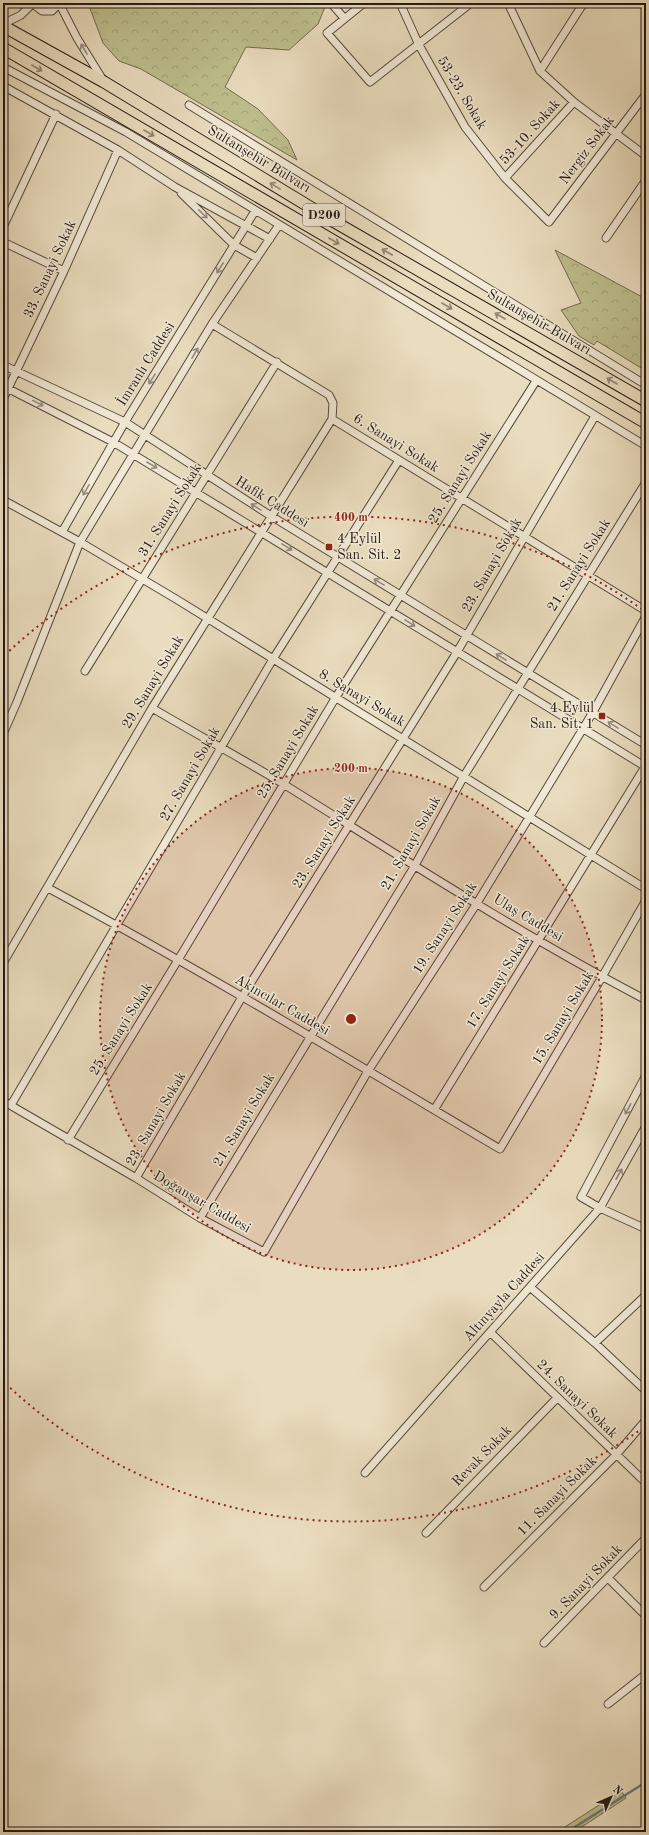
<svg xmlns="http://www.w3.org/2000/svg" width="649" height="1835" font-family="'Old Standard TT',serif">
  <style>
    .grass { fill: url(#grass-tufts); stroke: #716c50 }
    .forest { fill: url(#forest-crowns); stroke: #716c50 }
    .lines { fill: none; stroke-linecap: round; stroke-linejoin: round }
    .stream { stroke: #6d7979; stroke-width: 2.5 }
    .minor-casing { stroke: #56493e; stroke-width: 9 }
    .trunk-casing { stroke: #241813; stroke-width: 13 }
    .minor { stroke: #f1e9d5; stroke-width: 7 }
    .trunk { stroke: #eaddbf; stroke-width: 11 }
    .oneway { stroke: #958b7e }
    .oneway2 { stroke: #918472 }
    .ring { fill: none; stroke: #8f2418; stroke-width: 2; stroke-dasharray: 2 4 }
    .poi-dot { fill: #8f2418; stroke: #f1e9d5; stroke-width: 1.5 }
    .labels { text-anchor: middle; dominant-baseline: central; stroke-width: 3; stroke-linejoin: round; paint-order: stroke }
    .shield { fill: #f1e9d5; stroke: #62574d; stroke-width: 1 }
    .shield-label { font-size: 13px; font-weight: bold; fill: #241813 }
    .street-label { font-size: 14px; fill: #241813; stroke: #f1e9d5 }
    .poi-label { font-size: 14px; fill: #241813; stroke: #f1e9d5; text-anchor: start }
    .centre { fill: #8f2418; stroke: #f1e9d5; stroke-width: 2 }
    .ring-label { font-size: 12px; text-anchor: middle; font-weight: bold; fill: #8f2418; stroke: #f1e9d5; stroke-width: 3; stroke-linejoin: round; paint-order: stroke }
  </style>
  <defs>
    <pattern id="grass-tufts" width="24" height="20" patternUnits="userSpaceOnUse"><rect width="24" height="20" fill="#bebf8d"/><path d="M3 7l-1-3M5 7V3M7 7l1-3M15 17l-1-3M17 17v-4M19 17l1-3" fill="none" stroke="#a3a379"/></pattern>
    <pattern id="forest-crowns" width="20" height="18" patternUnits="userSpaceOnUse"><rect width="20" height="18" fill="#bebf8d"/><path d="M2 6a3 3 0 1 1 6 0M12 15a3 3 0 1 1 6 0" fill="none" stroke="#a3a379"/></pattern>
  </defs>
  <rect width="100%" height="100%" fill="#eaddbf"/>
  <filter id="stains"><feTurbulence type="fractalNoise" baseFrequency=".005" numOctaves="4"/><feColorMatrix values="0 0 0 0 .2 0 0 0 0 .09 0 0 0 0 .02 0 0 0 .5 -.17"/></filter>
  <radialGradient id="worn" r=".72"><stop offset=".6" stop-color="#630" stop-opacity="0"/><stop offset="1" stop-color="#630" stop-opacity=".3"/></radialGradient>
  <path class="grass" d="M621,1791L626,1798L574,1832H557Z"/>
  <path class="forest" d="M88,3H322L325,7L318,24L289,50L246,47L225,87L258,109L288,140L297,160L141,69L119,61L103,43Z
    M555,250L646,299V371L597,341L594,345L579,336L561,310L581,303Z"/>
  <g class="lines">
    <path class="stream" d="M567,1832L646,1782"/>
    <defs>
      <path id="minor" d="M59,3L77,38L103,80
        M331,3L344,18
        M364,3L327,33L370,82L471,3
        M400,3L419,45L465,127L505,178L549,222L646,94
        M508,3L540,71L574,102L646,156
        M33,4L42,11H52L59,3
        M3,24L21,15L33,3
        M3,67L126,132L646,446
        M540,71L581,7L585,3
        M3,86L118,150L175,187L270,239
        M189,105L646,385
        M505,178L574,102
        M181,193L234,245L257,258
        M3,227L56,114
        M606,238L646,180
        M3,242L64,271
        M212,324L329,395L333,403L332,419L646,611
        M3,365L125,422L271,516L646,745
        M3,386L113,442L646,767
        M3,399L64,271L118,150
        M3,500L80,542L176,599L646,889
        M62,532L125,422L255,211
        M85,671L277,362
        M152,708C196,734 241,758 285,785C404,859 522,935 646,1000
        M3,734L17,702L80,542L212,324L279,225
        M48,888C201,970 350,1060 500,1149L602,977L646,900
        M3,963L152,708L332,419
        M646,1075L581,1197L600,1208L646,1229
        M3,1101L136,1178L200,1218L264,1252L368,1071L477,903L530,816L593,712L646,616
        M11,1105L273,659L399,460
        M434,1110L646,765
        M68,1140L178,960L336,697L536,381
        M136,1178L242,997L457,652L595,416
        M200,1218L414,867L464,776L646,482
        M530,1287L595,1343L646,1391
        M490,1332L646,1483
        M595,1343L646,1295
        M365,1473L600,1208L646,1126
        M426,1533L557,1398
        M608,1578L646,1616
        M484,1587L616,1455L646,1420
        M544,1643L646,1538
        M608,1704L646,1674"/>
      <path id="trunk" d="M3,26L104,82L333,221L646,401
        M3,48L646,423"/>
    </defs>
    <use href="#minor" class="minor-casing"/>
    <use href="#trunk" class="trunk-casing"/>
    <use href="#minor" class="minor"/>
    <use href="#trunk" class="trunk"/>
  </g>
  <defs><path id="oneway-shaft" d="M-6 0H5M1.5-3L5.5 0L1.5 3" fill="none" stroke-width="1.6" stroke-linecap="round" stroke-linejoin="round"/></defs>
  <g class="oneway">
    <use href="#oneway-shaft" transform="translate(84 49) rotate(-121)"/>
    <use href="#oneway-shaft" transform="translate(203 214) rotate(44)"/>
    <use href="#oneway-shaft" transform="translate(220 268) rotate(122)"/>
    <use href="#oneway-shaft" transform="translate(195 353) rotate(-59)"/>
    <use href="#oneway-shaft" transform="translate(152 379) rotate(122)"/>
    <use href="#oneway-shaft" transform="translate(38 403) rotate(26)"/>
    <use href="#oneway-shaft" transform="translate(152 465) rotate(30)"/>
    <use href="#oneway-shaft" transform="translate(86 490) rotate(120)"/>
    <use href="#oneway-shaft" transform="translate(256 507) rotate(-148)"/>
    <use href="#oneway-shaft" transform="translate(287 547) rotate(32)"/>
    <use href="#oneway-shaft" transform="translate(379 582) rotate(-149)"/>
    <use href="#oneway-shaft" transform="translate(410 623) rotate(32)"/>
    <use href="#oneway-shaft" transform="translate(501 657) rotate(-148)"/>
    <use href="#oneway-shaft" transform="translate(613 725) rotate(-149)"/>
    <use href="#oneway-shaft" transform="translate(628 1109) rotate(118)"/>
    <use href="#oneway-shaft" transform="translate(619 1174) rotate(-61)"/>
  </g>
  <g class="oneway2">
    <use href="#oneway-shaft" transform="translate(37 68) rotate(30)"/>
    <use href="#oneway-shaft" transform="translate(149 133) rotate(30)"/>
    <use href="#oneway-shaft" transform="translate(275 186) rotate(-149)"/>
    <use href="#oneway-shaft" transform="translate(334 241) rotate(30)"/>
    <use href="#oneway-shaft" transform="translate(387 252) rotate(-150)"/>
    <use href="#oneway-shaft" transform="translate(447 306) rotate(30)"/>
    <use href="#oneway-shaft" transform="translate(500 316) rotate(-150)"/>
    <use href="#oneway-shaft" transform="translate(612 381) rotate(-150)"/>
  </g>
  <circle cx="351" cy="1019" r="251" fill="#8f2418" fill-opacity=".12"/>
  <g class="ring">
    <circle cx="351" cy="1019" r="251"/>
    <path d="M643 1428A502 502 0 0 1 5 1383M5 655A502 502 0 0 1 643 610"/>
  </g>
  <g class="poi-dot">
    <rect x="325" y="543" width="8" height="8" rx="2"/>
    <rect x="598" y="712" width="8" height="8" rx="2"/>
  </g>
  <g class="labels">
    <rect class="shield" x="303" y="204" width="42" height="22" rx="3"/>
    <g class="shield-label">
      <text x="324" y="215">D200</text>
    </g>
    <g class="street-label">
      <text transform="translate(462 93) rotate(59)">53-23. Sokak</text>
      <text transform="translate(530 132) rotate(-48)">53-10. Sokak</text>
      <text transform="translate(587 150) rotate(-53)">Nergiz Sokak</text>
      <text transform="translate(259 159) rotate(31)">Sultanşehir Bulvarı</text>
      <text transform="translate(50 269) rotate(-65)">33. Sanayi Sokak</text>
      <text transform="translate(539 322) rotate(30)">Sultanşehir Bulvarı</text>
      <text transform="translate(146 364) rotate(-58)">İmranlı Caddesi</text>
      <text transform="translate(396 443) rotate(32)">6. Sanayi Sokak</text>
      <text transform="translate(460 477) rotate(-58)">25. Sanayi Sokak</text>
      <text transform="translate(272 502) rotate(32)">Hafik Caddesi</text>
      <text transform="translate(170 510) rotate(-58)">31. Sanayi Sokak</text>
      <text transform="translate(492 565) rotate(-60)">23. Sanayi Sokak</text>
      <text transform="translate(579 565) rotate(-58)">21. Sanayi Sokak</text>
      <text transform="translate(153 682) rotate(-59)">29. Sanayi Sokak</text>
      <text transform="translate(362 698) rotate(31)">8. Sanayi Sokak</text>
      <text transform="translate(288 752) rotate(-59)">25. Sanayi Sokak</text>
      <text transform="translate(190 774) rotate(-60)">27. Sanayi Sokak</text>
      <text transform="translate(324 842) rotate(-58)">23. Sanayi Sokak</text>
      <text transform="translate(411 843) rotate(-60)">21. Sanayi Sokak</text>
      <text transform="translate(528 918) rotate(31)">Ulaş Caddesi</text>
      <text transform="translate(445 928) rotate(-57)">19. Sanayi Sokak</text>
      <text transform="translate(498 982) rotate(-58)">17. Sanayi Sokak</text>
      <text transform="translate(282 1005) rotate(30)">Akıncılar Caddesi</text>
      <text transform="translate(563 1018) rotate(-59)">15. Sanayi Sokak</text>
      <text transform="translate(121 1029) rotate(-58)">25. Sanayi Sokak</text>
      <text transform="translate(156 1119) rotate(-60)">23. Sanayi Sokak</text>
      <text transform="translate(244 1120) rotate(-59)">21. Sanayi Sokak</text>
      <text transform="translate(202 1202) rotate(30)">Doğanşar Caddesi</text>
      <text transform="translate(504 1297) rotate(-48)">Altınyayla Caddesi</text>
      <text transform="translate(577 1399) rotate(44)">24. Sanayi Sokak</text>
      <text transform="translate(482 1456) rotate(-46)">Revak Sokak</text>
      <text transform="translate(557 1496) rotate(-45)">11. Sanayi Sokak</text>
      <text transform="translate(586 1582) rotate(-46)">9. Sanayi Sokak</text>
    </g>
    <g class="poi-label">
      <text x="337" y="539">4 Eylül<tspan x="337" dy="16">San. Sit. 2</tspan></text>
      <text x="594" y="708" text-anchor="end">4 Eylül<tspan x="594" dy="16">San. Sit. 1</tspan></text>
    </g>
  </g>
  <circle cx="351" cy="1019" r="6" class="centre"/>
  <g class="ring-label">
    <text x="351" y="521">400 m</text>
    <text x="351" y="772">200 m</text>
  </g>
  <rect width="649" height="1835" fill="none" stroke="#eaddbf" stroke-width="16"/>
  <rect x="4" y="4" width="641" height="1827" fill="none" stroke="#241813" stroke-width="2"/>
  <rect x="8" y="8" width="633" height="1819" fill="none" stroke="#241813"/>
  <g transform="translate(611 1797) rotate(45)" stroke="#f1e9d5" stroke-width="3" paint-order="stroke">
  <path d="M0-3L7 15L0 10L-7 15Z" fill="#241813"/>
  <text y="-6" font-size="11" font-weight="bold" text-anchor="middle" fill="#241813">N</text>
  </g>
  <rect width="100%" height="100%" filter="url(#stains)"/>
  <rect width="100%" height="100%" fill="url(#worn)"/>
</svg>
